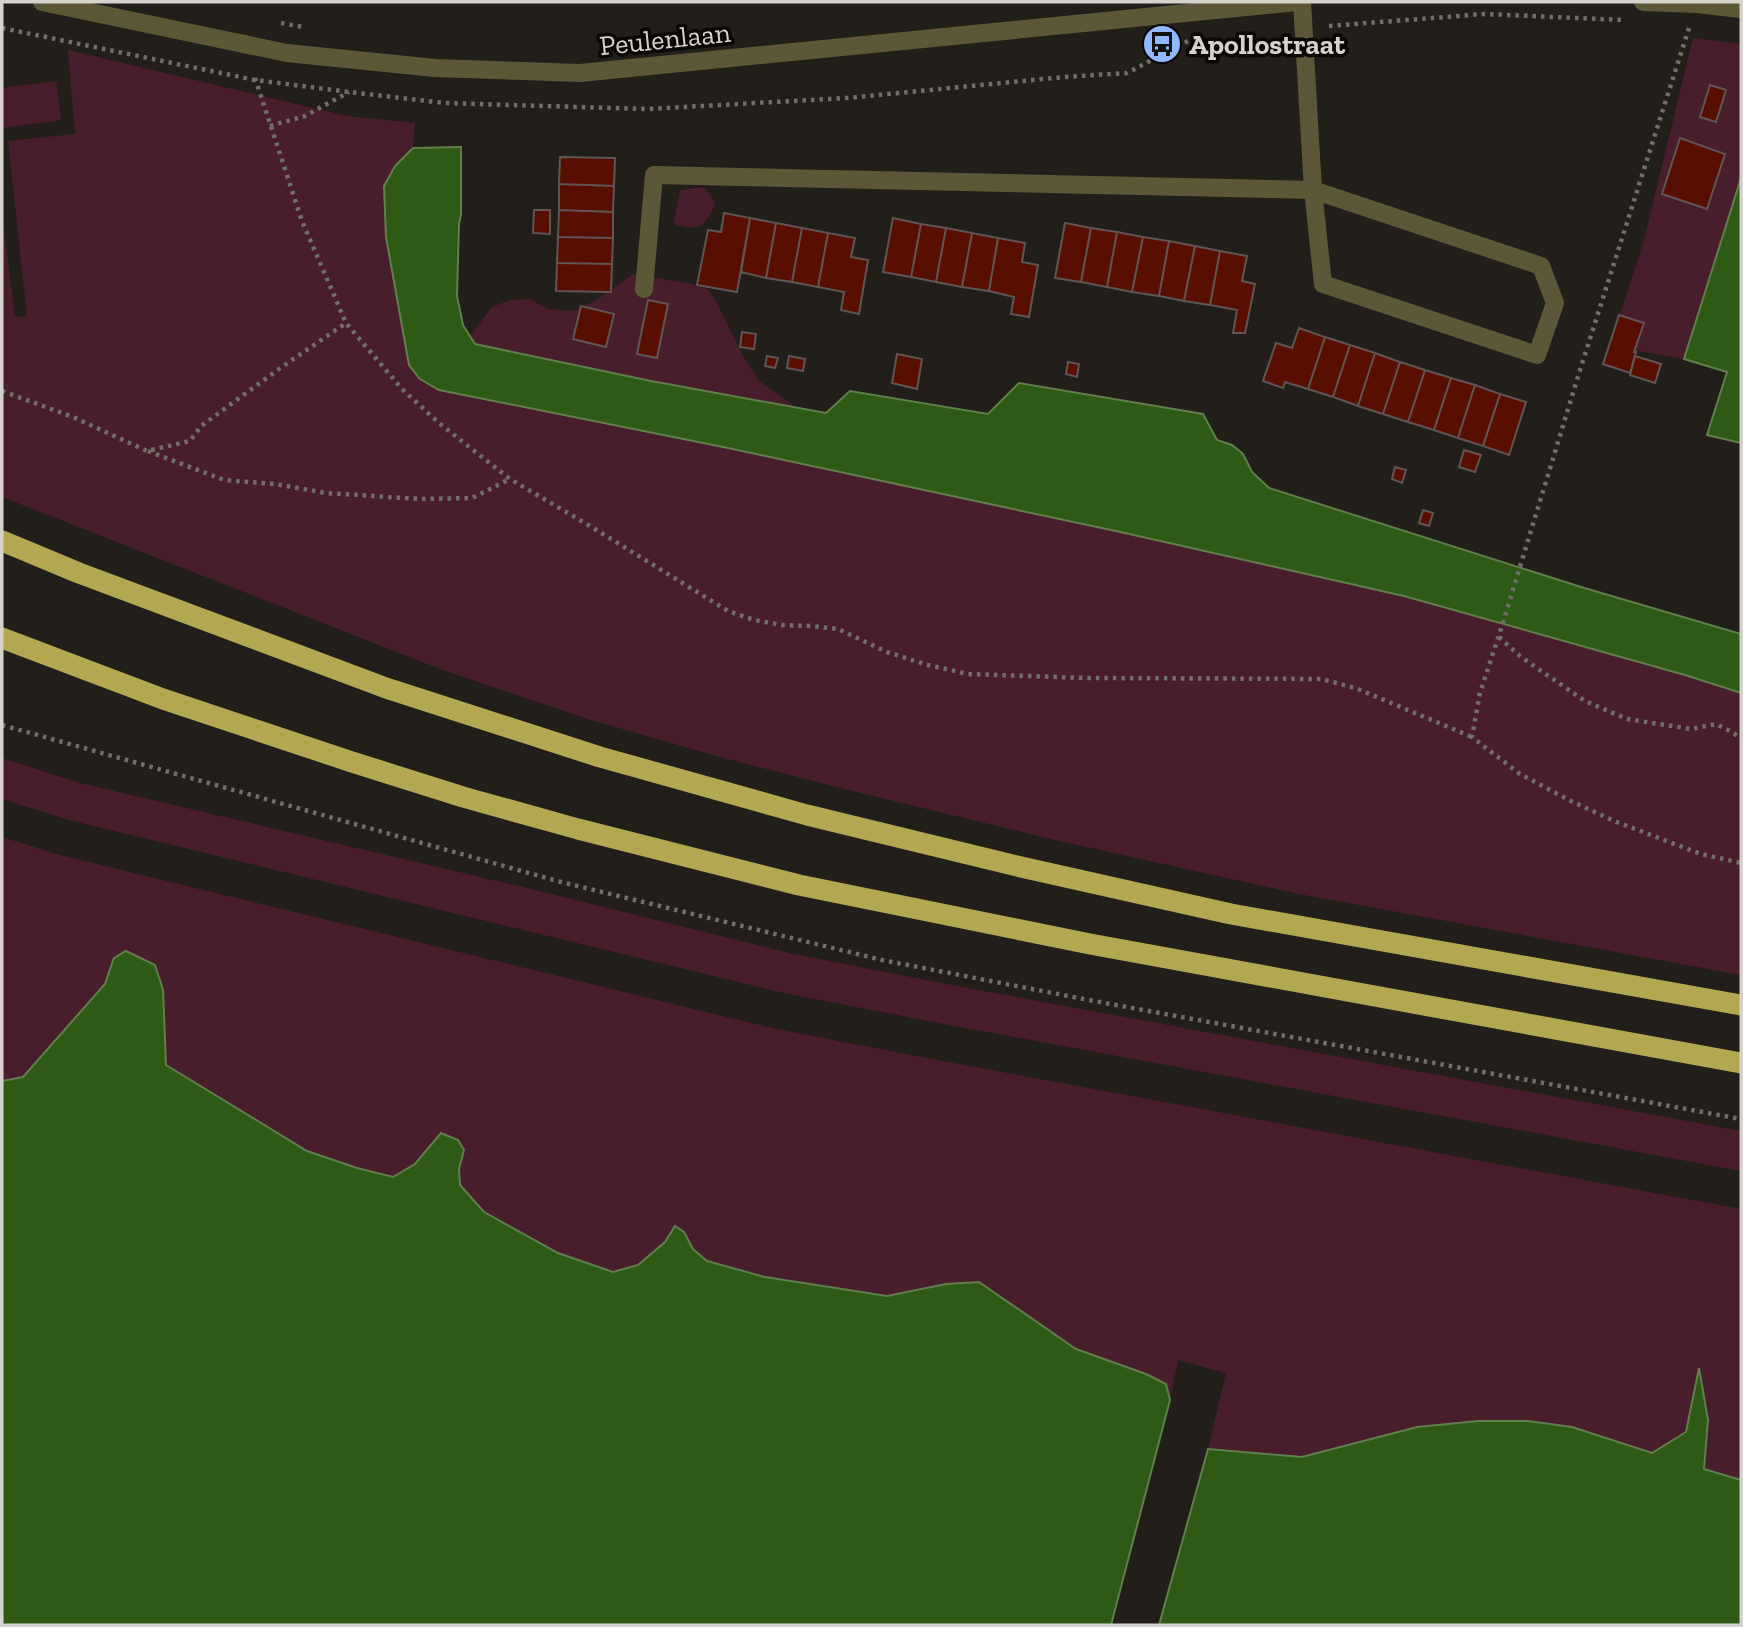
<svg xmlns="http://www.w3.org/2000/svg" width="1743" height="1627" font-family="'Zilla Slab',serif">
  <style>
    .green { fill: #491e2c }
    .water { fill: #2f5a15; stroke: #617e4d; stroke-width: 2 }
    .building { fill: #580e00; stroke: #5f5654; stroke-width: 2 }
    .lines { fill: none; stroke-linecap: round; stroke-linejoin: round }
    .path { stroke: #716d68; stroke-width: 4.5; stroke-dasharray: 3.5 5; stroke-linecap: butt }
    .minor { stroke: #5c5837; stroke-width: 18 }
    .tertiary { stroke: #5c5837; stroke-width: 18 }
    .motorway { stroke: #b3a852; stroke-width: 21 }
    .labels { text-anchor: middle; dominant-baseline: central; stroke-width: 7; stroke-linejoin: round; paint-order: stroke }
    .street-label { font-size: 28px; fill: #d6d3cf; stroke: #0a0806 }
    .poi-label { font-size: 28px; font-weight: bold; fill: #d6d3cf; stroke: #0a0806; text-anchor: start }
  </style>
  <rect width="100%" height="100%" fill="#221e19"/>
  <path class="green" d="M1693,38L1741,44V178L1684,359L1610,346L1644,240Z
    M68,50L347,116L415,123L413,148L395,166L439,390L728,448L1125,533L1404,596L1685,675L1741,693V975L1299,894L1055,840L836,787L720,757L591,720L440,669L2,497V214L15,317L27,316L8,141L75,134Z
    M56,81L61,120L2,128V88Z
    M703,187L710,194L715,205C703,229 700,231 674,224L680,190Z
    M633,274L691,284L708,289L717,303L743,356L759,381L797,408L651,381L475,344L470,336L492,307L510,300L529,299L548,309L573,311L595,301Z
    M2,758L80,783L531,889L793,954L957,986L1741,1131V1171L949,1025L784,993L69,820L2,799Z
    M2,837L60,855L776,1029L943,1061L1741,1209V1480L1704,1469L1708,1420L1699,1371L1686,1432L1652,1453L1572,1427L1528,1421H1478L1417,1427L1302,1457L1208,1449L1226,1373L1178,1360L1170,1400L1166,1384L1146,1374L1076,1349L1032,1318L946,1284L887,1296L765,1277L707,1261L693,1249L684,1232L665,1242L638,1265L612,1272L558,1253L484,1212L460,1185L459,1169L464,1150L458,1140L441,1134L415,1164L393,1177L357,1168L307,1151L166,1065L162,990L155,965L114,958L105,984L23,1077L2,1081Z"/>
  <path class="water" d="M461,147V214L459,224L457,296L463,325L475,344L651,381L826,413L850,391L988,414L1019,383L1203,414L1217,440L1232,445L1243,454L1252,472L1269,488L1581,587L1741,634V693L1685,675L1404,596L1125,533L728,448L439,390L420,379L409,365L386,237L384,186L395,166L413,148Z
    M1741,178V443L1707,435L1727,372L1684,359Z
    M126,951L155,965L163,990L166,1065L307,1151L357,1168L393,1177L415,1164L441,1133L458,1140L464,1150L459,1169L460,1185L484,1212L558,1253L613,1272L638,1265L665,1242L675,1226L684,1232L693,1249L707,1261L765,1277L887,1296L946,1284L979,1282L1076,1349L1146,1374L1166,1384L1170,1400L1111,1625H2V1081L23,1077L105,984L114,958Z
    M1699,1368L1708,1420L1704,1469L1741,1480V1625H1159L1208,1449L1302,1457L1417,1427L1478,1421H1528L1572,1427L1652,1453L1686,1432Z"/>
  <path class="building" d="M1710,85L1726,90L1716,122L1700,117Z
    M1680,138L1725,154L1707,209L1662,194Z
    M560,157L615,158L614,186L559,184Z
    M559,184L614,186L613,212L559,210Z
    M534,210H550V234L533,233Z
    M559,210L613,212V238L558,237Z
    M724,213L750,218L737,292L697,285L708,230L721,232Z
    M750,218L776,223L766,278L741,272Z
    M893,218L921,224L911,277L883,272Z
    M776,223L802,228L792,282L766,278Z
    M1065,223L1091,228L1081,282L1055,278Z
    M921,224L946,228L936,282L911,277Z
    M802,228L828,233L818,287L792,282Z
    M946,228L972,233L962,287L936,282Z
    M1091,228L1117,232L1107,287L1081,282Z
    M1117,232L1143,237L1132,292L1107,287Z
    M828,233L855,238L851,257L868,260L859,314L841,310L844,292L818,287Z
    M972,233L998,238L989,291L962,287Z
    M558,237L613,238L612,264L557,263Z
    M1143,237L1169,241L1159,296L1132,292Z
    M998,238L1025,243L1022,262L1038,265L1029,317L1011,314L1014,297L989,291Z
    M1169,241L1195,246L1184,301L1159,296Z
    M1195,246L1220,251L1210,305L1184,301Z
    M1220,251L1247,256L1242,281L1255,284L1245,333H1233L1237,310L1210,305Z
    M557,263L612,264L611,292L556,291Z
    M648,300L668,304L657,358L637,354Z
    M581,306L614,314L606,347L573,339Z
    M1619,315L1644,323L1634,352H1636L1630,373L1603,364Z
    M1299,328L1325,337L1308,389L1285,382L1283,388L1263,381L1276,343L1292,348Z
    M742,332L756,334L754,349L740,347Z
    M1325,337L1350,345L1333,397L1308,389Z
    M1350,345L1375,353L1358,406L1333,397Z
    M1375,353L1400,362L1383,414L1358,406Z
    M897,354L922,359L917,389L892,383Z
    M767,356L778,358L775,368L765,366Z
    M789,356L805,359L803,371L787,368Z
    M1635,356L1661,364L1655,383L1630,375Z
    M1068,362L1079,364L1077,377L1066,374Z
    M1400,362L1425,370L1408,422L1383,414Z
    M1425,370L1451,378L1434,430L1408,422Z
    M1451,378L1475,385L1458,438L1434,430Z
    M1475,385L1500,394L1483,446L1458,438Z
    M1500,394L1526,402L1509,455L1483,446Z
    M1464,450L1481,455L1475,472L1459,467Z
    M1395,467L1406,470L1402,483L1392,479Z
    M1423,510L1433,513L1429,526L1419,523Z"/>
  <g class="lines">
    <path class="path" d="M281,23L303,27
      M1329,26L1484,14L1624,20
      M2,28L255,80L349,92L445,103L648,109L847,98L1064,77L1127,73L1192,39
      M1689,28L1580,370L1501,629L1480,693L1472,737L1520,774L1569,800L1614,821L1701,854L1741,863
      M255,78L302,221L346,323
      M270,126L305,116L349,92
      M2,391L73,417L147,451L190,441L201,426L279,369L346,323L402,389L439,423L510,479L590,526L728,611L754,620L782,625L811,626L838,629L887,652L928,665L968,674L1088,678L1322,679L1358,689L1472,737
      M148,451L224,480L275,484L326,493L421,499L472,498L510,479
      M1499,637L1521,657L1585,701L1627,719L1691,729L1716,724L1730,731L1741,738
      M2,725L561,882L882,960L1094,1001L1741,1119"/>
    <path class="minor" d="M1313,190L1541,266L1555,303L1537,355L1323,284Z
      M644,289L654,175L1313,190L1302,2"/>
    <path class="tertiary" d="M42,2L287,53L435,68L580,73L1297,2
      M1643,2L1697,4L1741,9"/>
    <path class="motorway" d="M2,541L79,573L386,688L600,757L807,815L1021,867L1231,914L1741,1005
      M2,638L163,699L352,762L463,797L578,829L799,885L1090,944L1741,1063"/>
  </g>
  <defs>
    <symbol id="bus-disc" viewBox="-11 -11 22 22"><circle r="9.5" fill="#8fb8fd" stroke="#0a0806"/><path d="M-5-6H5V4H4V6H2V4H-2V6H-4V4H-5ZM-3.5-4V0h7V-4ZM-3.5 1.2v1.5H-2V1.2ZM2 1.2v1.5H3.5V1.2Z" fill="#111"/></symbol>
  </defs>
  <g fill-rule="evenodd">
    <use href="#bus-disc" x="1140" y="22" width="44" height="44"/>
  </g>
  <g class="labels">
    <g class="street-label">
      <text transform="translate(665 39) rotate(-6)">Peulenlaan</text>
    </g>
    <g class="poi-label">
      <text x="1189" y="44">Apollostraat</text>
    </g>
  </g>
  <rect width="1743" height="1627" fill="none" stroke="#d6d3cf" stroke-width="7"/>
</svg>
